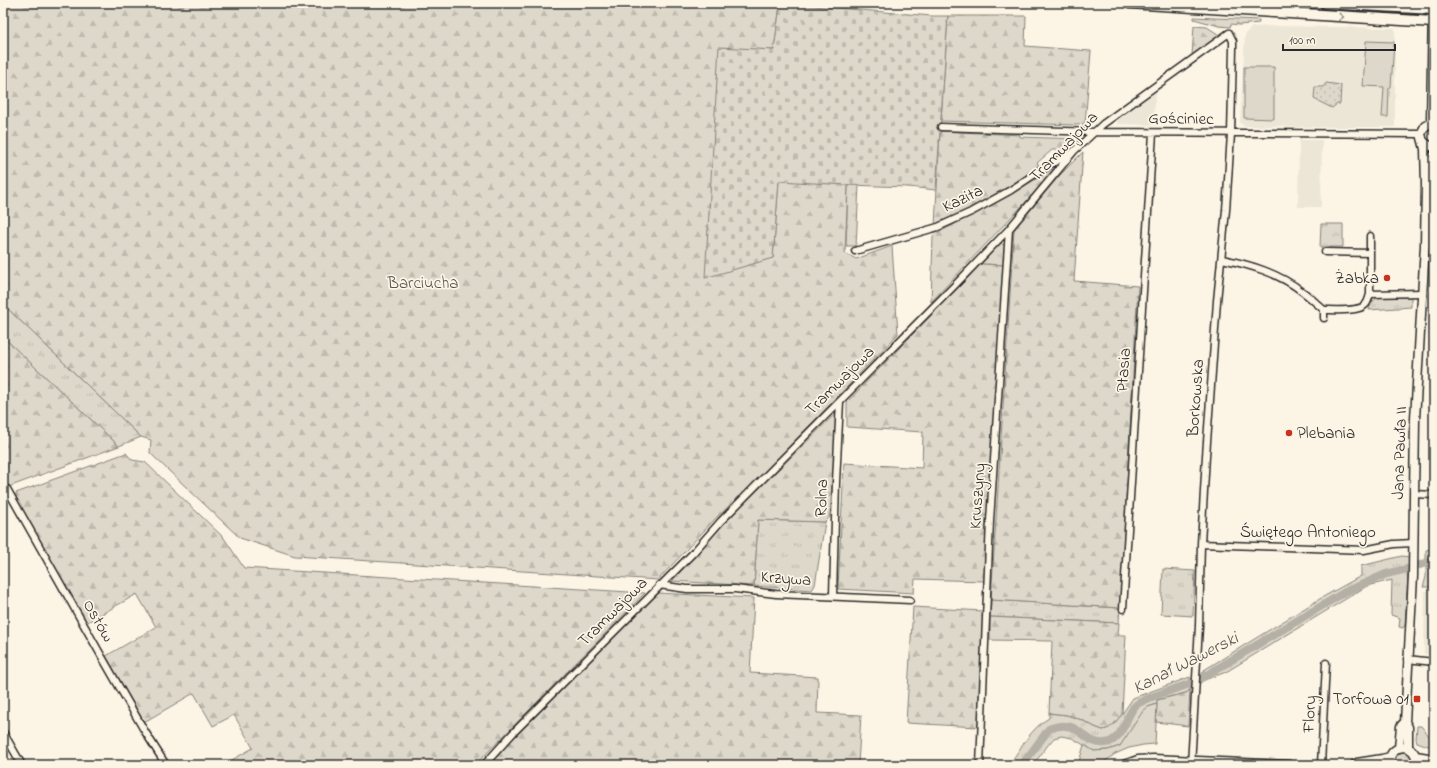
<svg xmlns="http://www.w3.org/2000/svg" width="1437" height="768" font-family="'Indie Flower',sans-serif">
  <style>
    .built { fill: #ece6d7 }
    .grass { fill: url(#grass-tufts); stroke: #84827a }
    .forest { fill: url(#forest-firs); stroke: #84827a }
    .cemetery { fill: url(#cemetery-stones); stroke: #84827a }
    .park { fill: url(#park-dots); stroke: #84827a }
    .garden { fill: #ded8ca; stroke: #84827a }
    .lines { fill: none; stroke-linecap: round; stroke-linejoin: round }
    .canal { stroke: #b4b0a5; stroke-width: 8 }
    .minor-casing { stroke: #2b2b2b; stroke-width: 9 }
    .tertiary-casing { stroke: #2b2b2b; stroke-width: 11 }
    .primary-casing { stroke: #2b2b2b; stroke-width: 13 }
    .minor { stroke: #fcf5e5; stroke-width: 6 }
    .tertiary { stroke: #fcf5e5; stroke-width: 8 }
    .primary { stroke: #fcf5e5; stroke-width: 10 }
    .oneway { stroke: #949088 }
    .poi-dot { fill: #c8321e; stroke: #fcf5e5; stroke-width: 1.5 }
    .labels { text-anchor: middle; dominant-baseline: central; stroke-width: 3.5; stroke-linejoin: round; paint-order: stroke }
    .street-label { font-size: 17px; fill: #2b2b2b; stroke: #fcf5e5 }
    .poi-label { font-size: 17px; fill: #2b2b2b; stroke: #fcf5e5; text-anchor: end }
    .park-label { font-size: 17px; fill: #585653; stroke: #fcf5e5 }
    .water-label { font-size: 18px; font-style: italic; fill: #545350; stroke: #fcf5e5 }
  </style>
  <defs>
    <pattern id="grass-tufts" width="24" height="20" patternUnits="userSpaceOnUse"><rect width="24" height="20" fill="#ded8ca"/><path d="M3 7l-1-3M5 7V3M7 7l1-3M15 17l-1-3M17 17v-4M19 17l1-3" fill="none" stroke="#bfbaae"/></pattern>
    <pattern id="forest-firs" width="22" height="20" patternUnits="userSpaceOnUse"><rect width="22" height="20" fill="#ded8ca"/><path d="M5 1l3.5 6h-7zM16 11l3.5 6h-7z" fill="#bfbaae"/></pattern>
    <pattern id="cemetery-stones" width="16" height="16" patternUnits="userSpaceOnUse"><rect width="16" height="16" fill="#ded8ca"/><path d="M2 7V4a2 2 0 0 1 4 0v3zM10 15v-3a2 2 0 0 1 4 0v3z" fill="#bfbaae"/></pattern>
    <pattern id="park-dots" width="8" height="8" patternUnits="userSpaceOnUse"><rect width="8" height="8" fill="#ded8ca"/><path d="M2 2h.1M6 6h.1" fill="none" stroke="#bfbaae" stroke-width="1.8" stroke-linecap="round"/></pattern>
  </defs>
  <rect width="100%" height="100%" fill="#fcf5e5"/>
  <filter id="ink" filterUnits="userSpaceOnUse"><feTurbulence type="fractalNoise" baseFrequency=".025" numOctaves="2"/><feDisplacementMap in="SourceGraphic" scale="8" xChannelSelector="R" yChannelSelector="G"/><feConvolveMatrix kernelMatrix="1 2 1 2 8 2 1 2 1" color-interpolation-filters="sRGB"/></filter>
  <g filter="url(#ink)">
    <path class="built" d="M1276,26L1395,28V127H1285V126H1244L1240,123L1245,34L1252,27Z
      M1156,92L1153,125L1117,124V119Z
      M1299,140H1322L1321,207H1298Z
      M1434,226V308H1429L1431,240Z
      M1425,591H1434V655L1424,654Z"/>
    <path class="grass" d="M848,185H859L856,246H846Z
      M1321,224H1343V247H1320Z
      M1001,243L1005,246L1004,265L981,264Z
      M1378,297H1411V307L1369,310L1371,303Z
      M3,304L141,437L119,446L3,337Z
      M758,520L825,522L815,585L812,590L754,586Z
      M1434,548V587H1423L1426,577V550Z
      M1402,556L1409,557L1405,625L1403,628L1399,627L1400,618L1391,615L1392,580L1367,586L1226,672L1202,681V673L1204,672V670L1323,597L1361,576V566Z
      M1163,569L1195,571L1193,616L1161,614Z
      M991,600L1120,608L1119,623L990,617Z
      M1190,677V690L1186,693L1157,700V704L1148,707L1120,746L1108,750L1094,751L1072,738L1061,736L1054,738L1048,745L1033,765H1009C1021,748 1031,728 1049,718V713L1067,715L1082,720L1095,727L1103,730L1109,728L1122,714L1133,698Z
      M1404,752C1411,753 1414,758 1410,765H1397C1394,758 1397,753 1404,752Z"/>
    <path class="forest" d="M3,3H779L780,5L774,50L719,48L773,258L779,180L848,185L845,253L856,259L892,246L898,334L762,475L715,519L658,580L295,556L240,538L150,453L151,440L141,437L3,304Z
      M948,16H1026L1025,46L1091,51L1085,124L1077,125L941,121Z
      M1194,17L1259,20V23L1239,25L1231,24L1230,27L1219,26L1194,19Z
      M1194,26L1207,27L1221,36L1192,56Z
      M940,131L1020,135V137L1081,139C1075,150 1064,150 1052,150L1037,163L1041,168L946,222L935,226Z
      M1083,152L1074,281L1138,286L1120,608L991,600L1014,230L1060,175Z
      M1052,169L1055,171L931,302L933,237L934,235L1018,190Z
      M981,264L1004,265L984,581L915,579L914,593L838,589L844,463L922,468L923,432L847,427V402Z
      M3,337L119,446L3,489Z
      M837,412L830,517L825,522L758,520L754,586L672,581L726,521Z
      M126,453L132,460L145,462L224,538L244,568L645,593L475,765H223L253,748L234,715L213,726L194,693L144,722L106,656L156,627L137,594L86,623L16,499V493Z
      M657,593L754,598L750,673L818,677L817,713L861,715L858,765H489L503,749Z
      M913,607L983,611L978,727L906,723Z
      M990,617L1119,623L1118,635H1126L1122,714L1115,723L1109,728L1103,730L1095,727L1082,720L1067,715L1049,713L1052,641L990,640Z
      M1190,690L1188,726L1156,722L1157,700L1186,693Z"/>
    <path class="cemetery" d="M780,5L813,6L932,16H948L936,190L908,187L848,185L779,181L773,258L705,278L719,47L774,50Z"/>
    <path class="park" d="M1326,83L1341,85L1340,104H1337L1332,108L1314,99L1315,87H1323Z"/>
    <path class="garden" d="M1366,41L1394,42L1391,87L1389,88L1388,117H1382L1384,87L1363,86Z
      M1244,67H1274V119L1244,118Z
      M1157,704L1155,744L1143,745L1129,748L1115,754L1100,765H1078L1084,745L1094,751L1108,750L1120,746L1143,711L1148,707Z
      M1417,726H1421L1434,742V748L1417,742L1416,739Z"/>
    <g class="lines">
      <path class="canal" d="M1420,565L1434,560
        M1022,765L1049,729C1080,716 1083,746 1105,743C1123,741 1125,717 1135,706C1142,698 1177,689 1189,684C1194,682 1200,679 1205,676L1345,592L1386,574L1407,569"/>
      <defs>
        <path id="minor" d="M941,127L1095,132L1421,134
          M1370,236V294L1423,293
          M855,251L938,227L971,212L1011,190L1047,166L1070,154
          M1325,252L1370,253
          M1222,259C1251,265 1279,273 1303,292C1310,297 1317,304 1324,310V318
          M1324,310C1333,310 1358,312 1365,305C1368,303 1369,297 1370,294
          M3,490L7,489L102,657L144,730L166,765
          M1414,494L1434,495
          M1201,544L1364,550L1394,544L1413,543
          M659,585L687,589H735L776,594L910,600
          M833,596L836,482L840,401
          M1123,609L1153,133
          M1407,659L1434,662
          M3,732L22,765
          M484,765L513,733L692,554L721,521L955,285L1009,229L1074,151L1103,124L1229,33L1233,41V49L1231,134L1226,210L1217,301L1206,456L1201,544L1199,626L1191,765
          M980,765L990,521L1009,229
          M1321,765L1326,663"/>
        <path id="tertiary" d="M1431,123L1433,3
          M1424,142L1428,145L1434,147
          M1428,178L1434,156
          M1405,722L1408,727V748
          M1399,748L1401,726L1405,722L1413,576L1415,419L1425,245L1426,185L1425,149L1421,134L1425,126L1434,122
          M1416,756L1434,759
          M1124,765L1138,760L1153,759L1289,765
          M1354,765L1357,763L1382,759L1390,757
          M1390,765C1386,742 1420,741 1416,765"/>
        <path id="primary" d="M1129,3L1434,22
          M1325,3L1434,9"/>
      </defs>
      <use href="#minor" class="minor-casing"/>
      <use href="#tertiary" class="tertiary-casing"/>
      <use href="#primary" class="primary-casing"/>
      <use href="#minor" class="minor"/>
      <use href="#tertiary" class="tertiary"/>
      <use href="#primary" class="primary"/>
    </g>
    <defs><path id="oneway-chevron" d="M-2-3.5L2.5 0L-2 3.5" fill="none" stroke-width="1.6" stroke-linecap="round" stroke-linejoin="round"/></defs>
    <use class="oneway" href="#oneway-chevron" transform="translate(1341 17) rotate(4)"/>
  </g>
  <g class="poi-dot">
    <circle cx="1387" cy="278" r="4"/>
    <circle cx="1289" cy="433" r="4"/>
    <rect x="1413" y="695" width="8" height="8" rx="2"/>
  </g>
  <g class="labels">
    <g class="street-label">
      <text transform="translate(1181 119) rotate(1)">Gościniec</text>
      <text transform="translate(1064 147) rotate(-46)">Tramwajowa</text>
      <text transform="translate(963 199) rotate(-26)">Kazita</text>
      <text transform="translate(1124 370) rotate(-86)">Ptasia</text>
      <text transform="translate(840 381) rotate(-45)">Tramwajowa</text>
      <text transform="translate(1196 398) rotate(-86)">Borkowska</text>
      <text transform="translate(1400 453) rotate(-88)">Jana Pawła II</text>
      <text transform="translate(978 496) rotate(-86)">Kruszyny</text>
      <text transform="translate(822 498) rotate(-88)">Rolna</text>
      <text x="1308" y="532">Świętego Antoniego</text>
      <text transform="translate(786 579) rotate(4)">Krzywa</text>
      <text transform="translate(613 612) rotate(-45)">Tramwajowa</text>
      <text transform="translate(98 621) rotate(60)">Ostów</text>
      <text transform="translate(1310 714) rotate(-87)">Flory</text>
    </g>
    <g class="poi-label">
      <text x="1379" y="278">Żabka</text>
      <text x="1297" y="433" text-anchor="start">Plebania</text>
      <text x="1409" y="699">Torfowa 01</text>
    </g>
    <g class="park-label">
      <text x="423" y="283">Barciucha</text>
    </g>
    <g class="water-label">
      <text transform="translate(1186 664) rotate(-27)">Kanał Wawerski</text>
    </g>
  </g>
  <rect width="1437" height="768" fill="none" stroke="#fcf5e5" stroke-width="16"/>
  <rect x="8" y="8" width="1421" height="752" fill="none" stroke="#2b2b2b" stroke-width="1.5" filter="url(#ink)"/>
  <path d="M1283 44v6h112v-6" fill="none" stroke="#2b2b2b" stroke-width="2"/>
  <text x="1289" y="44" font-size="12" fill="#2b2b2b" stroke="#fcf5e5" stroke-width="3" paint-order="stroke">100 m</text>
</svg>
